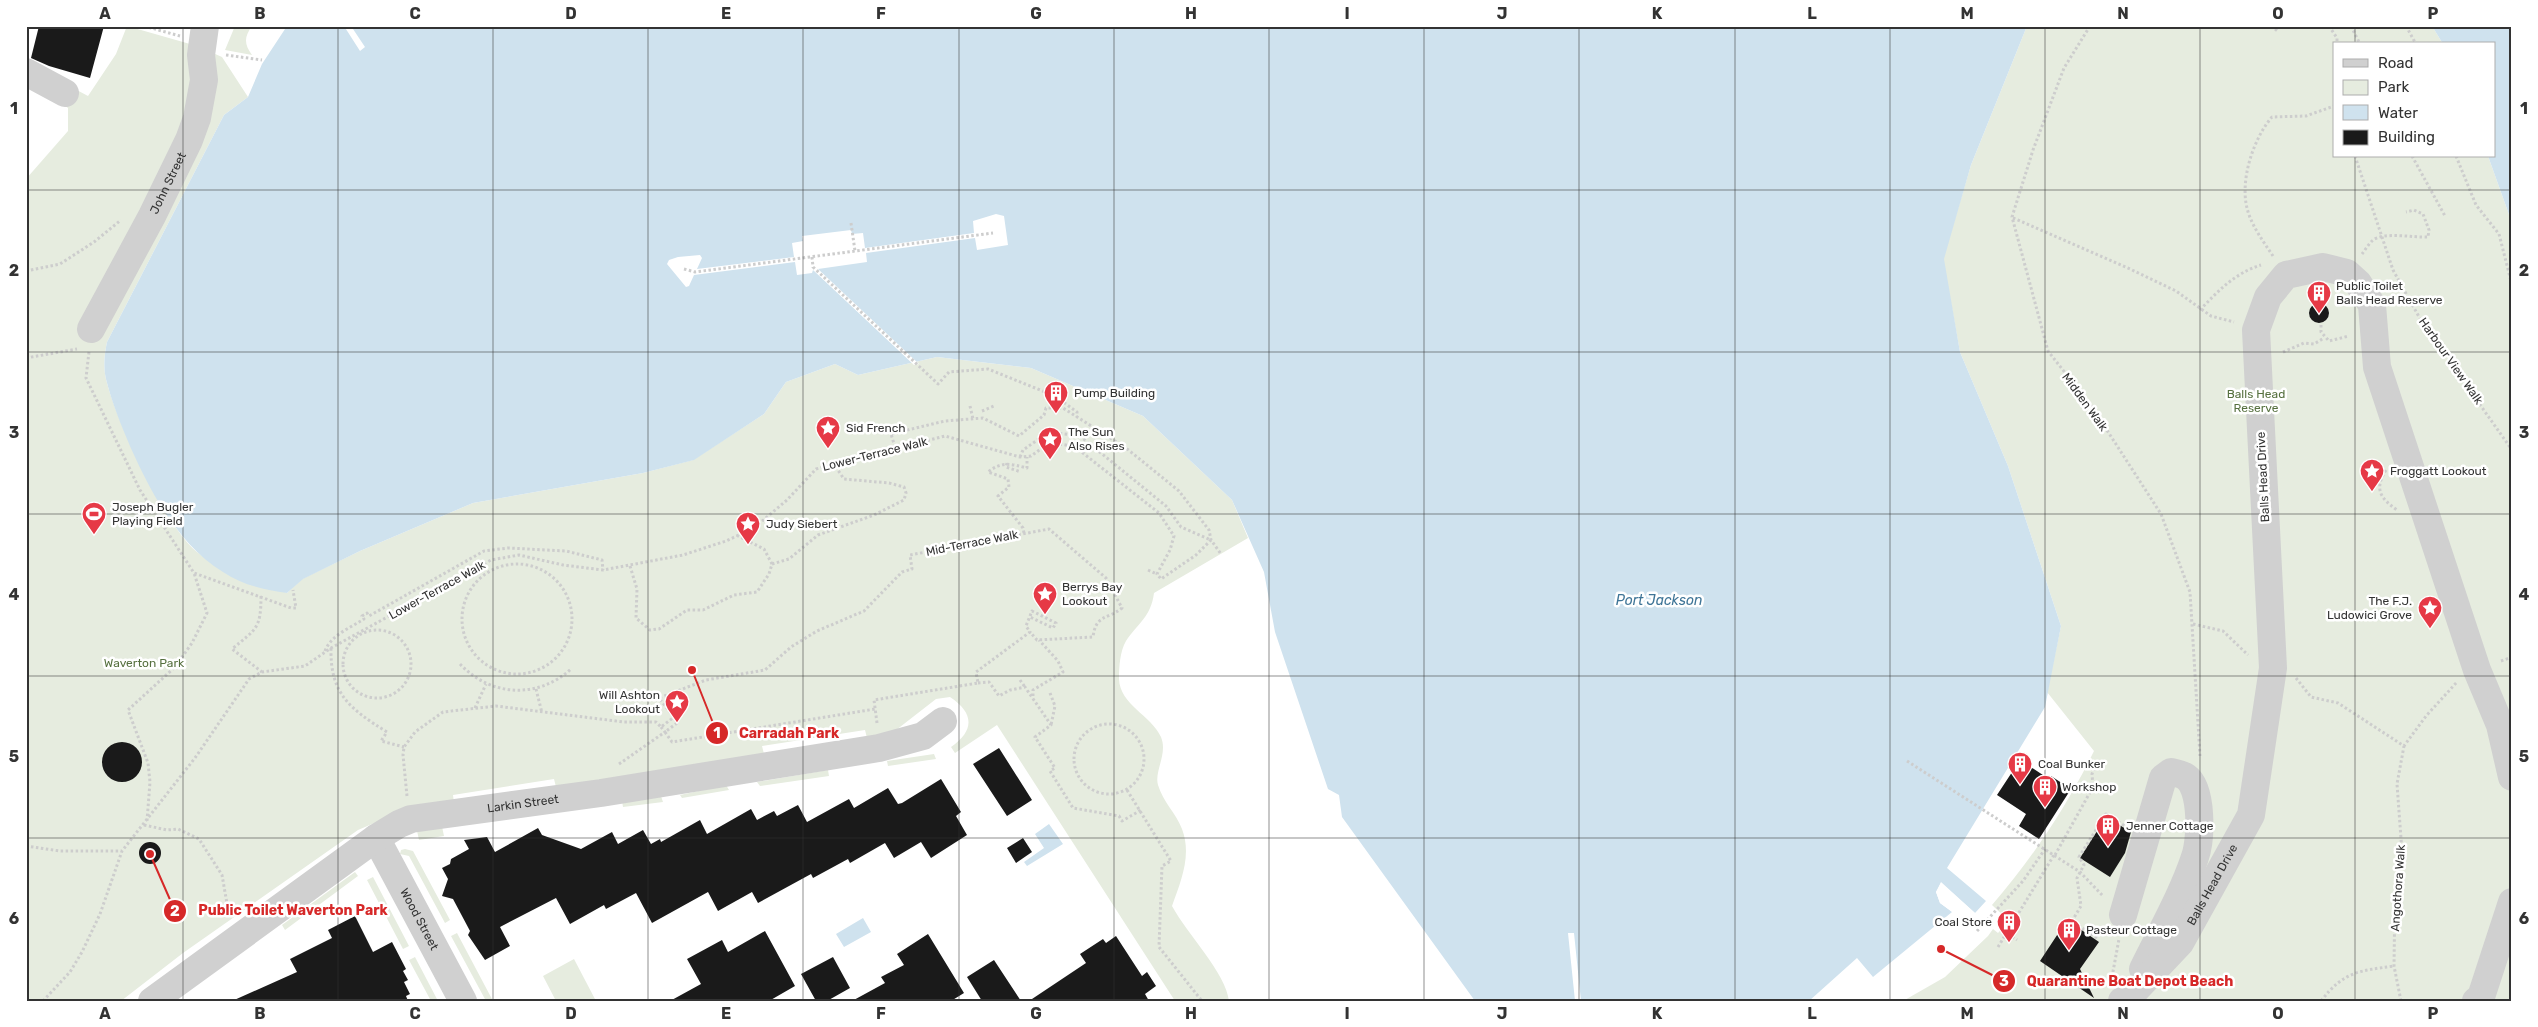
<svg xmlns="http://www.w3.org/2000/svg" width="2538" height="1027" font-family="Rubik,sans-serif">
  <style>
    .green { fill: #e6ecdf }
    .water { fill: #cfe2ee }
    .pier { fill: #fff }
    .building { fill: #1a1a1a }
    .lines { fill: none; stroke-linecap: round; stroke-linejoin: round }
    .path { stroke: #cdcdcd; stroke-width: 3; stroke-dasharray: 2.5 2.5; stroke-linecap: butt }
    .minor { stroke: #d0d0d0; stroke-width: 28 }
    .grid { fill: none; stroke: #333; stroke-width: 1; stroke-opacity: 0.55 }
    .labels { text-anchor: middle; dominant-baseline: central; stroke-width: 5; stroke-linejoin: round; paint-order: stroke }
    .street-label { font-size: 12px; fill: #333; stroke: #fff }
    .poi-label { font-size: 12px; fill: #333; stroke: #fff; text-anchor: start }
    .park-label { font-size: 12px; fill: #56703f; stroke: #fff }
    .water-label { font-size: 14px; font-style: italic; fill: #3f7597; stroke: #fff }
    .leader { fill: none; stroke: #d62828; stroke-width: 2 }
    .callout-dot { fill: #d62828; stroke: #fff; stroke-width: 2 }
    .mark-label { font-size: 15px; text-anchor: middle; font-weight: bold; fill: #fff }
    .callout-label { font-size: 14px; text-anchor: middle; font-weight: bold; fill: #d62828; stroke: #fff; stroke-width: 5; stroke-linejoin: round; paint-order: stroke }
    .neatline { fill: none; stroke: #333; stroke-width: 2 }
    .grid-label { font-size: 16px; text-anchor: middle; font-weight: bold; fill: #333 }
  </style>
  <rect width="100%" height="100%" fill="#fff"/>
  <path class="green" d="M127,26L197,46L222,57L248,97L224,115L107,342C104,356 103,369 107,383C117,422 168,534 201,555C223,569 262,582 287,593L302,579L360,551L473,503L643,473L693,460L764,414L786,382L835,364L858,375L937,357L1031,368L1143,416L1232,500L1248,538L1154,593C1151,617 1138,623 1126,641C1120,651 1119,667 1119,679C1120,705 1151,715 1161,737C1168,754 1154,771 1158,785C1163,802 1176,813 1182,829C1192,855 1181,881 1172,906C1187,934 1226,973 1229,1001H1175L997,725L955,753L951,747C975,730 974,713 950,697L936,699L891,734L867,738L865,730L762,746L764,754L556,787L554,779L453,795L454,803L405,810L358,830L183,953L121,1001H26V179L68,131V108L64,105L73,88L88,96L116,54Z
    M235,26H252C244,37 244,44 252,55L225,50Z
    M2027,26H2432L2443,44H2334V156H2488L2512,223V1001H1903L1945,977L1988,936L1993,929L1998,933L2009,921L1992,905C2032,859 2067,806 2094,751L2047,692L2061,626L2008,466L1960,352L1943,259L1971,165Z
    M934,754L936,759L888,766L887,761Z
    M828,770L829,776L760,786L757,782Z
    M726,785L729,790L682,798L680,795Z
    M661,796L663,802L623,807L622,801Z
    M441,822L444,836L419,840L416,826Z
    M405,849L413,851L450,920L445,923L409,856L400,854L401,850Z
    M355,872L358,876L285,930L282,925Z
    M373,877L409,946L403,949L367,880Z
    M457,933L493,1001H486L451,936Z
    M415,957L438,1001H431L409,960Z
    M574,959L596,1001H556L543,976Z"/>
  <path class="water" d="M287,26H2027L1971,165L1944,259L1960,352L2008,466L2061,626L2045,707L1947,868L1986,901L1975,913L1941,883L1936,892L1940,903L1952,912L1873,977L1857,958L1809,1001H1475L1342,817L1339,795L1328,789L1275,632L1264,572L1232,500L1143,416L1031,368L937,357L858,375L835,364L786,382L764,414L694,460L643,473L473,503L360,551L303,579L287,593C265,590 242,585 223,572C198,557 178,533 163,509C143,479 116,418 107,383C103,370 104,356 107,342L224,115L248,97L262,64Z
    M2432,26H2512V223L2488,156H2494V44H2443Z
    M1049,824L1063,844L1027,866L1024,862L1044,848L1035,834Z
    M863,918L871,932L844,947L836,934Z"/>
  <path class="pier" d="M344,26H351L365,47L360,51Z
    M996,214L1004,216L1008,245L977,250L975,238L866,253L867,262L818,269L919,364L914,365L813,270L812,273L797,275L795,262L694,275L689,286L686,287L667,264L669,260L678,257L700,255L702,258L697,269L794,257L792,243L803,241L802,236L851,230L852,234L863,233L865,248L974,233L973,221Z
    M1941,882L1975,913L1977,915H1974L1941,886L1938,892L1939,898L1953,910L1954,913L1940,903L1936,892Z
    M1568,933H1574L1581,1001H1575Z"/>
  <path class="building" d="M39,26H104L90,78L49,66L31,58Z
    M2309 313a10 10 0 1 1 20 0a10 10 0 1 1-20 0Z
    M102 762a20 20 0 1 1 40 0a20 20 0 1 1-40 0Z
    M999,748L1032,800L1007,816L973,764Z
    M2020,760L2049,779L2051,776L2071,789L2039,839L2019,826L2026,814L1997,795Z
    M941,779L961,812L956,816L967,835L931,858L921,842L894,858L885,843L850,863L848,859L813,878L811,874L758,903L752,892L718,911L708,892L652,923L636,893L606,909L604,905L570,924L556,898L500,927L510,946L485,960L468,935L470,931L453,899L442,896L448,879L442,868L450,864L451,859L469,849L464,840L487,837L495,852L538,828L542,835L581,849L612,832L618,844L643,830L651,844L660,839L661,842L700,820L707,834L751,809L757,820L774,811L777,816L798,805L807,822L849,799L854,808L888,788L898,804L902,803Z
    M2106,817L2131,832L2125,853L2110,877L2080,858Z
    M1023,838L1032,852L1016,863L1007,848Z
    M139 853a11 11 0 1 1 22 0a11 11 0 1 1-22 0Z
    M355,916L373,952L392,942L406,969L403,971L408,980L404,982L410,994L406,996L408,1001H232L297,972L290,959L332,938L328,930Z
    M2067,920L2099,942L2080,969L2094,998L2040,961Z
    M765,931L795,986L769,1001H670L701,984L687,959L722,940L728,952Z
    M928,934L964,993L951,1001H852L885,983L881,977L904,965L897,954Z
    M1116,936L1142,976L1147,972L1156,986L1145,994L1149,1001H1029L1086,963L1080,954L1103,939L1106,943Z
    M833,957L850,988L827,1001H816L801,974Z
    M994,960L1021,1001H982L967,977Z"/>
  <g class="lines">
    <path class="path" d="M144,26L180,36
      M2090,26L2064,68L2033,150L2012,217L2048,351L2092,407L2161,514L2190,592L2200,756
      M2271,26L2279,32
      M2329,26L2337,38V44
      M2351,26L2360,44
      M2406,26L2416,44
      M226,55L262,60
      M2355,156L2393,270L2423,324L2512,450
      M2412,156L2445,216
      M2456,156L2476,205L2499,234L2512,285
      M2013,218L2130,269L2176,291L2211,316L2234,322
      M851,223L855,251
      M2362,254C2365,250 2368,245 2372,241C2382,231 2415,238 2428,237L2429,230L2423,214L2414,210L2406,212
      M2273,256C2263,241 2251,225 2247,208C2240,180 2253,139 2272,117L2306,116L2334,106
      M812,257L813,267L938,384L949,372L988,369L1055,396L1077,412V417
      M684,269L695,272L993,233
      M26,271L60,264L94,242L121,220
      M2200,310C2218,291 2235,273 2261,265
      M2321,325V332L2329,341L2349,336
      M89,352L86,378L140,490L194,573L291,608H296L293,590
      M2283,352L2304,343L2314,344L2324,338
      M26,358L77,349
      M970,406L973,419
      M982,411L994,406
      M895,447L891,434L945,421L983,418L1019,436L1044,415L1046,408H1063L1126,448L1179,491L1209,530L1211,540L1221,554
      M1020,457L1023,450L1049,432L1080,436L1166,506L1181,527L1211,540
      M1007,463L1006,467L1021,472
      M2386,470C2374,489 2380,498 2397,510
      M1024,533L1023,528L998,496L1009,487L1008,479L988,472C1002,461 1011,464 1027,468V457
      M772,564L789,559L818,535L874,515L904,500L906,493L904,487L889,483L844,479L833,463
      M462 619a55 55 0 1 1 110 0a55 55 0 1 1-110 0Z
      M630,566L637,589L636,618L650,630L659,629L687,610H703L734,595L757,592L769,574L772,564L764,549L736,535
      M1148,570L1157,574
      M261,596C261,629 256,629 232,649L262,672
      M2193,624L2223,631L2248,655
      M343 664a34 34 0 1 1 68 0a34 34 0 1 1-68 0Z
      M331,648C330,694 350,709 387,732L381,741L404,747
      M325,651C331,635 350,628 364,619L362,616L367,613L369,616L484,551L508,548L566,551L602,560L603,570
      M2501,661L2512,657
      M460,664C491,697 538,699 571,669
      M2296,678L2311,697L2338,703L2404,746L2426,716L2457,682
      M1020,680L1025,687
      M978,683L989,682L999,696L1010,690L1025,687L1051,725L1035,737L1055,768L1050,771L1073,808L1119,816L1122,821L1141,810
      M536,689L542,713
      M1050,693L1055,706L1051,725
      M1033,696V690L1063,672L1058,661L1039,640
      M475,708L486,684
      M677,723L665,732L672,742L875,709
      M877,723L874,700L978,683L976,672L1030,632L1026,626L1032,611L1056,623L1053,628L1030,617
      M1074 759a35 35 0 1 1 70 0a35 35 0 1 1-70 0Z
      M1907,761L2080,872L2103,896
      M619,764L665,732L661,727
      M1127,790L1171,861L1162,866L1159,947L1202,1001
      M407,796L403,755L404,747L415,732L443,712L496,706L624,722H656L661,727L674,717L659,698L706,680L765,670L791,647L817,631L864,611L902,572L912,569L910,555L1049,529L1106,578L1122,608C1107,620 1096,614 1093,637L1037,640L1030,632
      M147,821L150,782L148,763L128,710L175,667L192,643L207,613L194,573
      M144,825L167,830L178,829L199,839L222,875L229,915
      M26,846L60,851H122
      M2055,855L2093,787L2092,774L2095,766L2097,767
      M1977,931L2023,881L2045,849
      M2008,934L2017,940
      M2097,938L2072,921L2081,906L2077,878L2084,865L2079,857L2106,814L2125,826
      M1998,947L2054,855
      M2112,977L2119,939
      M43,1001L70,972L82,952L100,914L122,851L195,758L249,679L262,672L305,666L331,648L491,560L519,555L563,565L603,570L683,555L726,541L754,528L787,500L816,469L945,436L1020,457L1031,456L1049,443L1074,446L1159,513L1174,536L1170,550L1157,574L1161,579L1196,555L1211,540
      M2321,1001C2344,971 2359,971 2394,966
      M2401,1001L2394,966L2395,893L2402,852L2397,784L2404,746"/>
    <g class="minor">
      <path d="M26,72L65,93"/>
      <path id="s1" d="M91,329L152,216L189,140L197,118L204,80L201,55L205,26"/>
      <path id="s2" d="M376,838L463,1001"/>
      <path d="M2123,915L2163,778L2171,772C2176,773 2182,774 2186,777C2203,789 2201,840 2195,857C2182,896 2161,932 2143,969"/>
      <path id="s3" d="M152,1001L376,838L399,824L411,819L601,793L879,748L923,736L943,721"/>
      <path id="s4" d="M2122,1001L2129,997L2180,943L2251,815L2273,668L2256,330L2268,297L2286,275L2323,267L2347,273L2358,283L2372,305L2377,367L2477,670L2500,725L2512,777"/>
      <path d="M2476,1001L2481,997L2512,902"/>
    </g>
  </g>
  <path class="grid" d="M183,26V1001M338,26V1001M493,26V1001M648,26V1001M803,26V1001M959,26V1001M1114,26V1001M1269,26V1001M1424,26V1001M1579,26V1001M1735,26V1001M1890,26V1001M2045,26V1001M2200,26V1001M2355,26V44M2355,156V1001M26,190H2512M26,352H2512M26,514H2512M26,676H2512M26,838H2512"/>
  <defs>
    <symbol id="building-pin" viewBox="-11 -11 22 30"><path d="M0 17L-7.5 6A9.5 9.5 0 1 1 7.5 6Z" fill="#e63946" stroke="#fff"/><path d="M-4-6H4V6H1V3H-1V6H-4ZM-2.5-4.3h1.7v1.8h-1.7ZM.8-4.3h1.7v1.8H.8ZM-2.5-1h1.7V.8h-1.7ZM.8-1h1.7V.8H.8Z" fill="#fff"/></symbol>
    <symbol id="sight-pin" viewBox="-11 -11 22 30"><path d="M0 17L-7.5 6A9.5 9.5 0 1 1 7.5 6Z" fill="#e63946" stroke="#fff"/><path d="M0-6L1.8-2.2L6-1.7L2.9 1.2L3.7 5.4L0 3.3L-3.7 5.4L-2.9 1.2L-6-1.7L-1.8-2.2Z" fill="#fff"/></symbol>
    <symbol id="stadium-pin" viewBox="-11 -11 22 30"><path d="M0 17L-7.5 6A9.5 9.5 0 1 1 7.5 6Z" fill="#e63946" stroke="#fff"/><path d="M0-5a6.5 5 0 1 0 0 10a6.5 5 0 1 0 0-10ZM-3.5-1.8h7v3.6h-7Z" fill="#fff"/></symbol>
  </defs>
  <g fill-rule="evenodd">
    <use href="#building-pin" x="2305" y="279" width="28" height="38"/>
    <use href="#building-pin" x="1042" y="379" width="28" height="38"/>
    <use href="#sight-pin" x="814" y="414" width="28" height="38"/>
    <use href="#sight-pin" x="1036" y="425" width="28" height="38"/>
    <use href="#sight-pin" x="2358" y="457" width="28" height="38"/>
    <use href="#stadium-pin" x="80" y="500" width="28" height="38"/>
    <use href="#sight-pin" x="734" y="510" width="28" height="38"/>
    <use href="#sight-pin" x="1031" y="580" width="28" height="38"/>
    <use href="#sight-pin" x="2416" y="594" width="28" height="38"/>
    <use href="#sight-pin" x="663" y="688" width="28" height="38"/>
    <use href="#building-pin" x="2006" y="750" width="28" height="38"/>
    <use href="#building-pin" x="2031" y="773" width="28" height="38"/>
    <use href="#building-pin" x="2094" y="812" width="28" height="38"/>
    <use href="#building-pin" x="1995" y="908" width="28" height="38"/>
    <use href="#building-pin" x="2055" y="916" width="28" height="38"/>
  </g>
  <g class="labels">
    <g class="street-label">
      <text stroke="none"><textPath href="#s1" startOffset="165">John Street</textPath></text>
      <text transform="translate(2451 361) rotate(55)">Harbour View Walk</text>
      <text transform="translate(2085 402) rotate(54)">Midden Walk</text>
      <text transform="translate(875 454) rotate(-14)">Lower-Terrace Walk</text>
      <text transform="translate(2263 477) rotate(-93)">Balls Head Drive</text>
      <text transform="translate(972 543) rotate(-11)">Mid-Terrace Walk</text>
      <text transform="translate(437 590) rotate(-29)">Lower-Terrace Walk</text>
      <text stroke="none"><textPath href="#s3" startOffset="430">Larkin Street</textPath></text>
      <text stroke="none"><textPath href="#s4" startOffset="149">Balls Head Drive</textPath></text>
      <text transform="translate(2398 888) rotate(-86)">Angothora Walk</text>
      <text stroke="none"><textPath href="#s2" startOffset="92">Wood Street</textPath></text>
    </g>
    <g class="poi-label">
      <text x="2336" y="286">Public Toilet<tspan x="2336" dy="14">Balls Head Reserve</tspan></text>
      <text x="1074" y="393">Pump Building</text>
      <text x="846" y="428">Sid French</text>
      <text x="1068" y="432">The Sun<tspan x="1068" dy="14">Also Rises</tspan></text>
      <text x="2390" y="471">Froggatt Lookout</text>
      <text x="112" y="507">Joseph Bugler<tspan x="112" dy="14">Playing Field</tspan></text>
      <text x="766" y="524">Judy Siebert</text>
      <text x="1062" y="587">Berrys Bay<tspan x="1062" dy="14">Lookout</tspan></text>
      <text x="2412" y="601" text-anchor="end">The F.J.<tspan x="2412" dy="14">Ludowici Grove</tspan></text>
      <text x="660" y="695" text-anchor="end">Will Ashton<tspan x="660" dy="14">Lookout</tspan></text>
      <text x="2038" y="764">Coal Bunker</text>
      <text x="2062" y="787">Workshop</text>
      <text x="2126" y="826">Jenner Cottage</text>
      <text x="1992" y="922" text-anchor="end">Coal Store</text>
      <text x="2086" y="930">Pasteur Cottage</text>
    </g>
    <g class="park-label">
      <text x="2256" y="394">Balls Head<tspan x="2256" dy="14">Reserve</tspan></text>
      <text x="144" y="663">Waverton Park</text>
    </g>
    <g class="water-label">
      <text x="1659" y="600">Port Jackson</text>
    </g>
  </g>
  <path class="leader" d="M692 670L717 733M150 854L175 911M1941 949L2004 981"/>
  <g class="callout-dot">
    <circle cx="692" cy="670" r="5"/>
    <circle cx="150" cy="854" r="5"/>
    <circle cx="1941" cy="949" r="5"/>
    <circle cx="717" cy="733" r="12"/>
    <circle cx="175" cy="911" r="12"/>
    <circle cx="2004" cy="981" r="12"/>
  </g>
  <g class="mark-label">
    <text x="717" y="738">1</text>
    <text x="175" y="916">2</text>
    <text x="2004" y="986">3</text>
  </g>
  <g class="callout-label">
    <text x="789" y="738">Carradah Park</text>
    <text x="293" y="915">Public Toilet Waverton Park</text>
    <text x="2130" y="986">Quarantine Boat Depot Beach</text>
  </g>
  <rect width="2538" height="1027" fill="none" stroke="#ffffff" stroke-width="55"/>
  <rect x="2333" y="42" width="162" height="115" fill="#ffffff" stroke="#adadad"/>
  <rect x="2343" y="59" width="25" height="8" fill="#d0d0d0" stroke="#adadad"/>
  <text x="2378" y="68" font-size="15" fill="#333333">Road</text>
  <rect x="2343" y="80" width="25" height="15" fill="#e6ecdf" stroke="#adadad"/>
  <text x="2378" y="92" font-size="15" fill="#333333">Park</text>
  <rect x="2343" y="105" width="25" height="15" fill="#cfe2ee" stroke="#adadad"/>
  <text x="2378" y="118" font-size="15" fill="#333333">Water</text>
  <rect x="2343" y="130" width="25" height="15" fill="#1a1a1a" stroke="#adadad"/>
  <text x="2378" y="142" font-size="15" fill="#333333">Building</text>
  <rect x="28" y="28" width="2482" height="972" class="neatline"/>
  <g class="grid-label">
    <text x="105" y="19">A</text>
    <text x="260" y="19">B</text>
    <text x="415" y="19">C</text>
    <text x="571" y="19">D</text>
    <text x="726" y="19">E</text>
    <text x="881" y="19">F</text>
    <text x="1036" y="19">G</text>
    <text x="1191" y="19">H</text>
    <text x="1347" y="19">I</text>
    <text x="1502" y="19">J</text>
    <text x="1657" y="19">K</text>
    <text x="1812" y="19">L</text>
    <text x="1967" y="19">M</text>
    <text x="2123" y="19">N</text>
    <text x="2278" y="19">O</text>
    <text x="2433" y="19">P</text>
    <text x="14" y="114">1</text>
    <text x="2524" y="114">1</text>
    <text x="14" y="276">2</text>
    <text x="2524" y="276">2</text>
    <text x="14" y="438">3</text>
    <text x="2524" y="438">3</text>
    <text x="14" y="600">4</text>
    <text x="2524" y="600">4</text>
    <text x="14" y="762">5</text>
    <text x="2524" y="762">5</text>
    <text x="14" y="924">6</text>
    <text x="2524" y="924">6</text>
    <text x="105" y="1019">A</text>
    <text x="260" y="1019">B</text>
    <text x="415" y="1019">C</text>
    <text x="571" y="1019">D</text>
    <text x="726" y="1019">E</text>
    <text x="881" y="1019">F</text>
    <text x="1036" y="1019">G</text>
    <text x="1191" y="1019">H</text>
    <text x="1347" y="1019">I</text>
    <text x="1502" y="1019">J</text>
    <text x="1657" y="1019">K</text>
    <text x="1812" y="1019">L</text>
    <text x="1967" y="1019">M</text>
    <text x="2123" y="1019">N</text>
    <text x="2278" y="1019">O</text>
    <text x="2433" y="1019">P</text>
  </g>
</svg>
